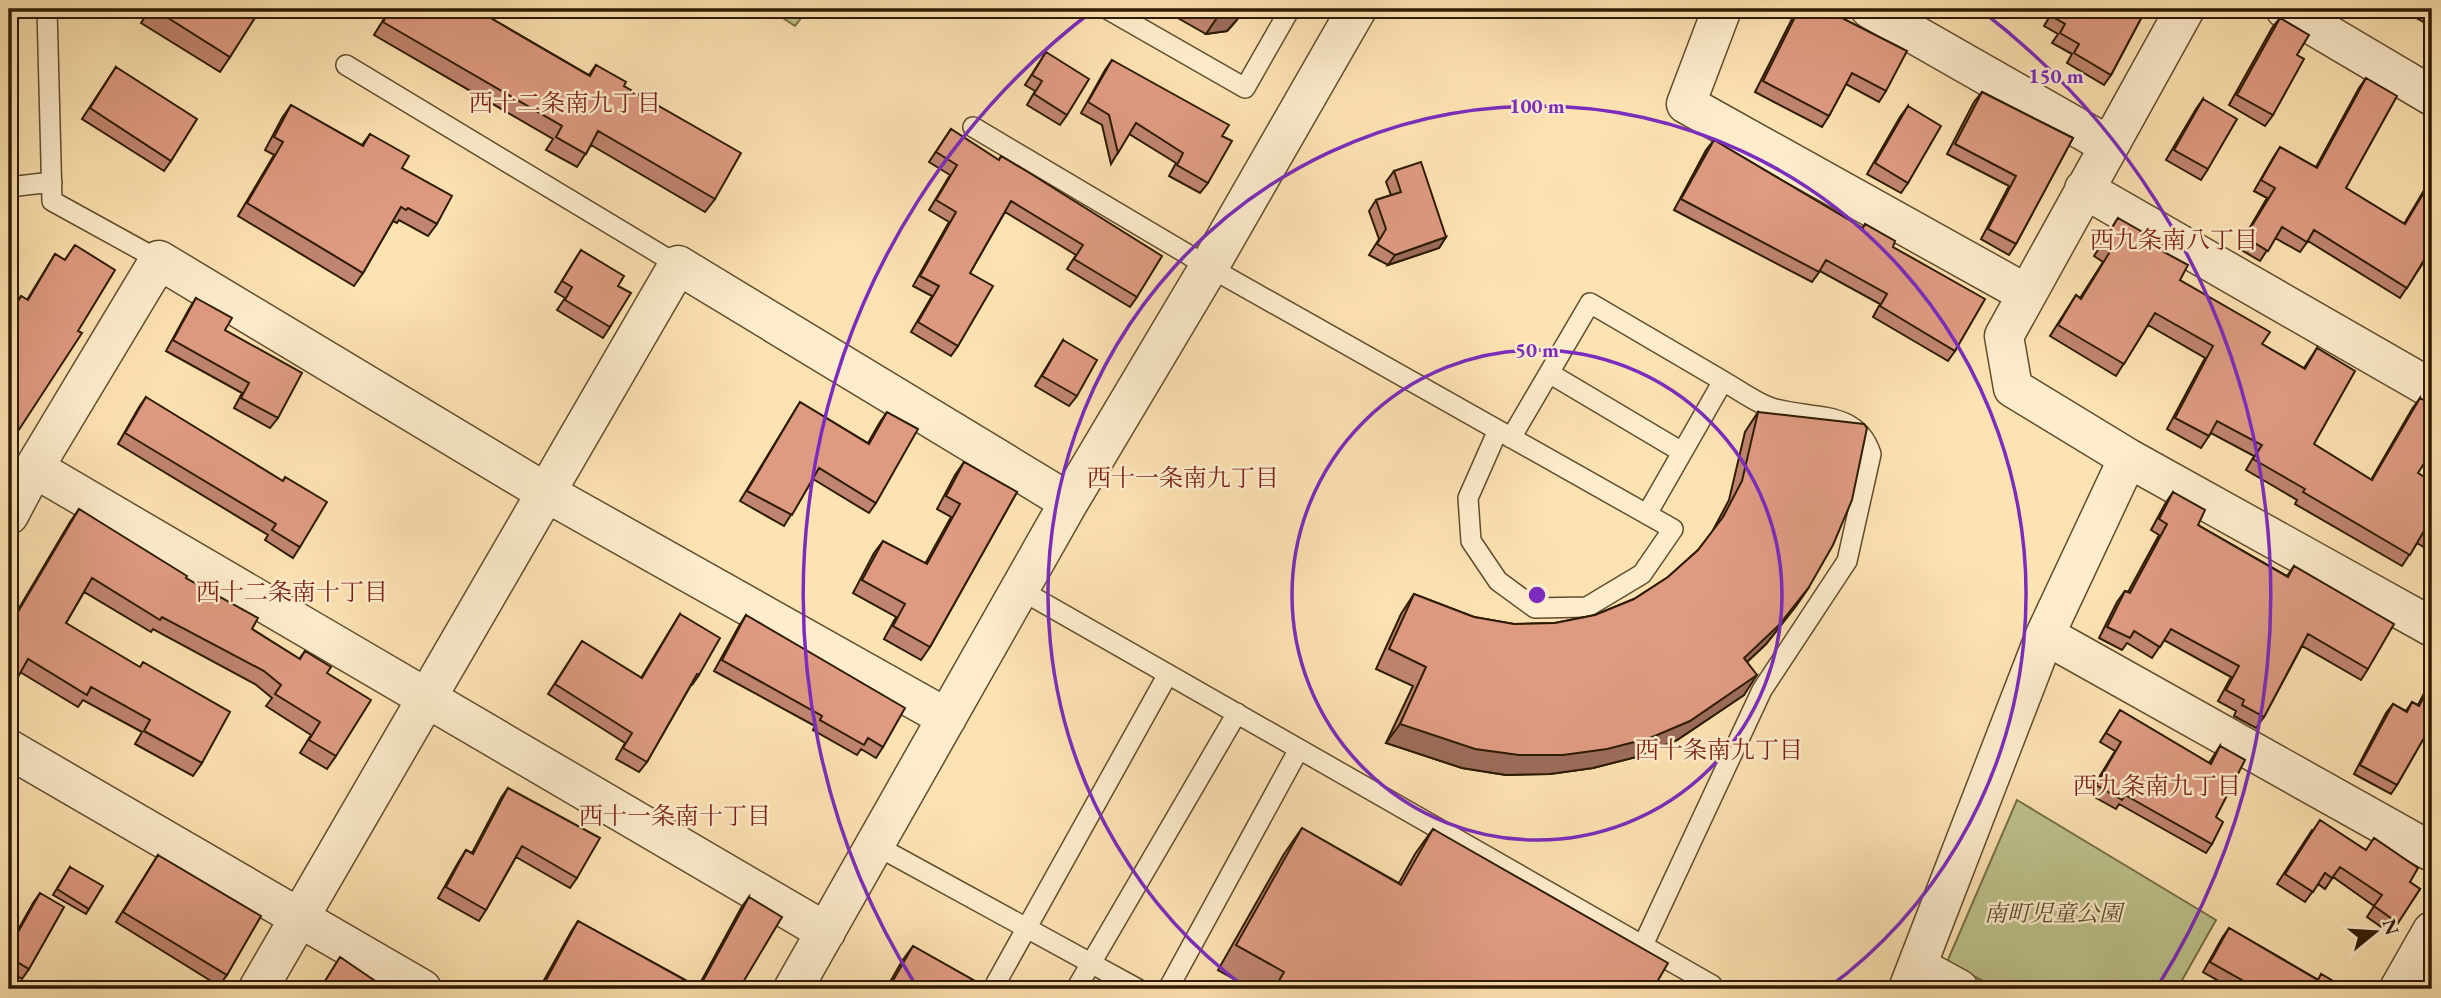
<svg xmlns="http://www.w3.org/2000/svg" width="2441" height="998" font-family="'EB Garamond','Noto Serif JP',serif">
  <style>
    .green { fill: #bec48d; stroke: #767047; stroke-width: 2 }
    .lines { fill: none; stroke-linecap: round; stroke-linejoin: round }
    .lane-casing { stroke: #614d2d; stroke-width: 22 }
    .street-casing { stroke: #614d2d; stroke-width: 41 }
    .lane { stroke: #feedcd; stroke-width: 19 }
    .street { stroke: #feedcd; stroke-width: 38 }
    .wall { fill: #c08570; stroke: #2d1b01; stroke-width: 2 }
    .shaded-wall { fill: #9c6c5b; stroke: #2d1b01; stroke-width: 2 }
    .building { fill: #df9b82; stroke: #2d1b01; stroke-width: 2 }
    .ring { fill: none; stroke: #7b2cbf; stroke-width: 3.5 }
    .labels { text-anchor: middle; dominant-baseline: central; stroke-width: 5; stroke-linejoin: round; paint-order: stroke }
    .park-label { font-size: 23px; font-style: italic; fill: #584e2b; stroke: #feedcd }
    .neighbourhood-label { font-size: 24px; fill: #7a1f14; stroke: #feedcd }
    .centre { fill: #7b2cbf; stroke: #feedcd; stroke-width: 3.5 }
    .ring-label { font-size: 21px; text-anchor: middle; font-weight: bold; fill: #7b2cbf; stroke: #feedcd; stroke-width: 5; stroke-linejoin: round; paint-order: stroke }
  </style>
  <rect width="100%" height="100%" fill="#fee3b2"/>
  <filter id="stains"><feTurbulence type="fractalNoise" baseFrequency=".00286" numOctaves="4"/><feColorMatrix values="0 0 0 0 .2 0 0 0 0 .09 0 0 0 0 .02 0 0 0 .5 -.17"/></filter>
  <radialGradient id="worn" r=".72"><stop offset=".6" stop-color="#630" stop-opacity="0"/><stop offset="1" stop-color="#630" stop-opacity=".3"/></radialGradient>
  <path class="green" d="M769,9H808L795,26Z
    M2017,800L2216,920L2177,989H1998L1947,962Z"/>
  <g class="lines">
    <defs>
      <path id="lane" d="M47,9L52,201L159,260
        M1107,9L1245,88L1290,9
        M346,65L678,265
        M973,127L1209,267L1673,529L1642,574L1587,607L1535,608L1498,581L1471,541L1468,498L1498,430
        M9,187L52,182
        M1549,373L1682,452
        M1511,438L1590,303L1723,381L1647,514
        M1019,589L1712,985
        M875,845L1138,989
        M1643,945L1762,690L1847,561L1871,454C1856,408 1810,420 1772,408C1756,403 1739,390 1723,381
        M996,983L1168,674
        M1076,989L1237,713
        M1168,989L1299,749"/>
      <path id="street" d="M1722,9L1686,104L2027,294
        M1870,9L2108,145
        M2185,9L2004,336L2013,388L2128,458L2432,627
        M2285,9L2432,96
        M2084,189L2432,389
        M34,468L159,260L545,492L947,718
        M9,515L34,468L826,932
        M2045,635L2432,852
        M9,749L422,989
        M1917,966L1959,989
        M258,989L678,265L1069,502
        M793,989L1069,502L1209,267L1357,9
        M1908,989L2045,635L2128,458
        M2399,989L2432,931"/>
    </defs>
    <use href="#lane" class="lane-casing"/>
    <use href="#street" class="street-casing"/>
    <use href="#lane" class="lane"/>
    <use href="#street" class="street"/>
  </g>
  <path class="wall" d="M150,9H252L230,57L220,72L141,23Z
    M390,9H475L589,75L596,65L624,86L715,199L705,212L591,145L577,167L546,150L553,139L374,35Z
    M1181,9H1245L1235,22L1227,31L1206,34L1176,17Z
    M1797,9H1844L1840,17L1886,91L1879,102L1846,84L1829,116L1822,127L1755,92Z
    M2054,9H2146L2111,75L2104,85L2067,63L2072,54L2052,43L2058,34L2044,26Z
    M2401,9H2432V27Z
    M2280,18L2297,55L2273,115L2265,126L2229,105L2272,28Z
    M1046,52L1067,115L1060,125L1027,105L1035,91L1025,85Z
    M1112,60L1222,136L1208,183L1200,193L1169,176L1176,163L1129,134L1111,164L1102,125L1081,113L1105,70Z
    M116,67L171,161L164,171L82,119Z
    M2366,78L2346,188L2404,224L2432,177V269L2423,263L2400,298L2308,241L2300,252L2275,238L2260,261L2238,248L2267,198L2254,191L2273,158L2280,147L2316,167L2359,88Z
    M1982,92L2073,138L2016,244L2009,255L1981,239L2009,186L1947,154L1974,102Z
    M2203,99L2208,169L2201,180L2166,160L2196,109Z
    M291,105L362,145L370,134L402,168L437,224L428,236L399,220L397,223L393,221L363,273L354,286L238,216L274,155L265,150L282,118Z
    M1908,106V183L1901,193L1867,174L1900,117Z
    M951,129L998,160L1137,297L1130,307L1067,269L1076,255L1005,212L970,273L958,346L951,356L911,332L932,296L913,286L949,222L929,210L950,175L929,162Z
    M1714,140L1893,247L1955,351L1948,361L1873,317L1880,304L1820,271L1812,282L1674,210L1706,150Z
    M1394,171L1446,237L1439,248L1388,265L1369,255L1379,239L1369,211L1376,200L1391,195L1386,182Z
    M2118,218L2164,252L2180,280L2262,344L2304,368L2317,348L2314,444L2371,480L2412,409L2420,398L2418,473L2432,482V552L2417,543L2402,566L2295,504L2297,500L2246,470L2254,456L2211,433L2201,448L2167,429L2205,358L2148,325L2116,376L2050,336L2076,295L2080,298L2103,262L2094,256Z
    M75,245L9,445V316L21,296L27,300L55,254L65,260Z
    M581,250L618,286L610,327L603,338L557,310L565,298L555,292Z
    M196,298L225,330L278,418L270,428L234,408L242,393L166,351L189,309Z
    M1063,340L1077,396L1069,406L1035,386Z
    M146,397L300,547L293,558L265,540L268,535L118,444L139,407Z
    M800,402L868,443L880,422L887,412L876,503L869,513L813,479L784,526L740,501Z
    M1758,412L1809,587L1796,606L1766,644L1747,662L1744,695L1677,740L1636,757L1593,768L1550,774L1506,775L1462,768L1386,743L1413,686L1376,669L1401,614L1414,594L1474,617L1514,624L1555,623L1595,615L1634,599L1668,577L1698,550L1712,532L1729,500L1745,432Z
    M964,462L1017,492L930,647L921,660L884,639L896,617L853,593L874,553L883,541L925,564L951,517L937,509L955,475Z
    M2173,492L2198,525L2287,576L2294,566L2368,669L2361,680L2302,646L2264,717L2256,728L2234,716L2236,711L2218,701L2231,677L2164,640L2152,658L2127,643L2122,650L2099,638L2117,602L2125,591L2128,592L2159,535L2151,530L2165,504Z
    M79,509L186,578L252,629L299,659L305,651L327,673L336,756L327,769L300,753L311,735L266,706L272,698L255,684L153,629L151,632L84,592L66,623L202,763L193,776L135,744L142,732L83,700L78,707L20,672L9,690V625L70,522Z
    M680,614L699,675L692,685H691L647,762L639,772L616,759L625,743L548,694L582,641L641,678Z
    M746,615L883,747L876,758L861,749L857,755L813,730L815,726L714,671L739,626Z
    M2432,678V729L2430,727L2397,785L2391,794L2354,774L2386,713L2393,704L2406,711L2412,702L2418,705Z
    M2120,710L2209,763L2220,746L2216,817L2212,844L2206,853L2119,804L2116,809L2089,794L2115,751L2100,742Z
    M508,788L577,878L570,888L516,857L486,910L479,921L438,898L459,861L466,850L472,853L501,798Z
    M1302,828L1399,883L1415,854L1433,829L1653,989H1252L1218,970L1284,854Z
    M2312,830L2410,882L2420,889L2390,933L2367,917L2374,906L2333,877L2325,889L2318,884L2305,902L2277,884Z
    M158,855L227,975L219,986L116,922Z
    M70,867L89,909L86,914L53,895Z
    M40,893L29,969L22,979L9,972V946L33,903Z
    M749,897L739,989H539L571,932L578,921L698,987L741,908Z
    M2229,928L2317,979L2347,989H2233L2203,972L2222,938Z
    M913,946L989,989H886L902,961Z"/>
  <path class="shaded-wall" d="M1223,9H1245L1235,22L1227,31L1206,34Z
    M1446,237L1439,248L1388,265L1395,255Z
    M1809,587L1796,606L1766,644L1731,677L1744,658Z
    M1757,675L1744,695L1677,740L1636,757L1593,768L1550,774L1506,775L1462,768L1386,743L1400,724Z"/>
  <path class="building" d="M154,9H252L258,13L230,57Z
    M391,9H475L590,76L596,65L626,82L624,86L741,153L715,199L598,131L586,154L556,137L562,126L383,22Z
    M1799,9H1844L1840,17L1907,51L1886,91L1852,73L1829,116L1763,81Z
    M2055,9H2146L2111,75L2074,53L2079,44L2060,33L2065,24L2051,16Z
    M2280,18L2309,35L2297,55L2304,59L2273,115L2237,95Z
    M1046,52L1089,79L1067,115L1034,94L1042,81L1032,75Z
    M1112,60L1229,125L1222,136L1232,141L1208,183L1177,165L1183,153L1136,123L1118,153L1109,115L1088,102Z
    M116,67L197,119L171,161L90,108Z
    M2366,78L2397,96L2346,188L2405,224L2432,179V254L2429,252L2407,288L2314,230L2307,242L2282,227L2268,251L2245,237L2275,188L2261,180L2280,147L2317,168Z
    M1982,92L2073,138L2016,244L1988,229L2016,176L1955,144Z
    M2203,99L2237,119L2208,169L2174,150Z
    M291,105L363,146L370,134L409,156L402,168L452,196L437,224L408,208L406,210L401,207L363,273L247,203L283,142L274,137Z
    M1908,106L1941,126L1908,183L1875,163Z
    M951,129L999,160L1001,156L1028,172L1162,256L1137,297L1074,259L1083,245L1011,201L970,273L993,286L958,346L918,322L939,286L920,276L956,212L936,200L957,165L936,152Z
    M1714,140L1863,228L1865,224L1895,241L1893,247L1985,299L1955,351L1880,306L1887,294L1826,260L1819,272L1681,199Z
    M1421,162L1446,237L1395,255L1377,244L1386,229L1376,200L1401,192L1394,171Z
    M2118,218L2167,246L2164,252L2188,265L2180,280L2270,332L2262,344L2305,369L2317,348L2355,371L2314,444L2372,480L2420,398L2432,405V451L2418,473L2432,482V536L2424,531L2410,555L2303,492L2305,489L2253,459L2262,445L2217,421L2209,436L2175,418L2213,346L2155,313L2124,364L2058,325L2076,295L2081,299L2111,250L2101,245Z
    M75,245L115,270L78,331L82,333L9,445V317L21,296L28,300L55,254L65,260Z
    M581,250L624,276L618,286L631,293L610,327L565,300L572,287L562,281Z
    M196,298L232,318L225,330L302,373L278,418L241,398L249,383L173,340Z
    M1063,340L1097,360L1077,396L1042,376Z
    M146,397L283,481L285,477L327,502L300,547L272,530L276,524L125,433Z
    M800,402L869,444L887,412L918,429L876,503L819,468L792,515L747,491Z
    M1758,412L1864,424L1867,428L1852,500L1833,545L1809,587L1779,625L1744,658L1757,675L1690,721L1650,738L1607,749L1563,755H1519L1475,749L1400,724L1426,667L1389,649L1414,594L1474,617L1514,624L1555,623L1595,615L1634,599L1668,577L1698,550L1723,517L1742,481Z
    M964,462L1017,492L930,647L893,626L905,604L862,580L883,541L927,564L960,504L946,496Z
    M2173,492L2205,510L2198,525L2288,577L2294,566L2394,624L2368,669L2308,634L2264,717L2242,705L2244,700L2226,690L2239,666L2171,629L2160,647L2134,631L2130,638L2107,627L2125,591L2130,593L2167,524L2159,519Z
    M79,509L187,576L186,578L258,618L252,629L300,659L305,651L331,667L327,673L371,700L336,756L309,740L320,722L275,694L281,685L264,671L162,617L160,620L92,578L66,623L140,667L143,662L230,712L202,763L144,731L150,720L91,687L87,695L28,659L18,677L9,672V627Z
    M680,614L720,638L699,675L697,674L647,762L623,748L632,733L555,684L582,641L642,678Z
    M746,615L905,708L883,747L868,738L864,745L820,720L822,716L722,660Z
    M2432,681V724L2397,785L2360,765L2393,704L2407,712L2412,702L2419,706Z
    M2120,710L2211,764L2220,746L2245,760L2216,817L2223,822L2212,844L2125,795L2122,800L2096,785L2121,742L2106,733Z
    M508,788L600,838L577,878L522,846L486,910L446,887L466,850L473,854Z
    M2320,820L2366,850L2374,838L2418,868L2410,882L2420,889L2398,923L2374,906L2382,895L2340,867L2332,878L2325,873L2313,892L2285,874Z
    M1302,828L1401,885L1433,829L1668,963L1653,989H1274L1284,972L1236,945Z
    M158,855L261,916L227,975L123,912Z
    M70,867L103,886L89,909L57,889Z
    M40,893L64,907L29,969L9,957V948Z
    M749,897L782,917L739,989H558L545,982L578,921L699,988Z
    M2229,928L2318,980L2321,974L2347,989H2258L2210,962Z
    M913,946L989,989H888Z
    M340,957L387,989H320Z"/>
  <g class="ring">
    <circle cx="1537" cy="595" r="245"/>
    <path d="M1246 988A489 489 0 1 1 1828 988"/>
    <path d="M915 984A734 734 0 0 1 1095 9M1979 9A734 734 0 0 1 2159 984"/>
  </g>
  <g class="labels">
    <g class="park-label">
      <text x="2053" y="913">南町児童公園</text>
    </g>
    <g class="neighbourhood-label">
      <text x="565" y="102">西十二条南九丁目</text>
      <text x="2174" y="239">西九条南八丁目</text>
      <text x="1183" y="477">西十一条南九丁目</text>
      <text x="292" y="591">西十二条南十丁目</text>
      <text x="1719" y="749">西十条南九丁目</text>
      <text x="2157" y="785">西九条南九丁目</text>
      <text x="675" y="815">西十一条南十丁目</text>
    </g>
  </g>
  <circle cx="1537" cy="595" r="10" class="centre"/>
  <g class="ring-label">
    <text x="2056" y="83">150 m</text>
    <text x="1537" y="113">100 m</text>
    <text x="1537" y="357">50 m</text>
  </g>
  <rect width="2441" height="998" fill="none" stroke="#fee3b2" stroke-width="35"/>
  <rect x="10" y="10" width="2420" height="977" fill="none" stroke="#2d1b01" stroke-width="3.5"/>
  <rect x="18" y="18" width="2406" height="963" fill="none" stroke="#2d1b01" stroke-width="2"/>
  <g transform="translate(2375 932) rotate(72)" stroke="#feedcd" stroke-width="5" paint-order="stroke">
  <path d="M0-5L12 26L0 18L-12 26Z" fill="#2d1b01"/>
  <text y="-10" font-size="19" font-weight="bold" text-anchor="middle" fill="#2d1b01">N</text>
  </g>
  <rect width="100%" height="100%" filter="url(#stains)"/>
  <rect width="100%" height="100%" fill="url(#worn)"/>
</svg>
